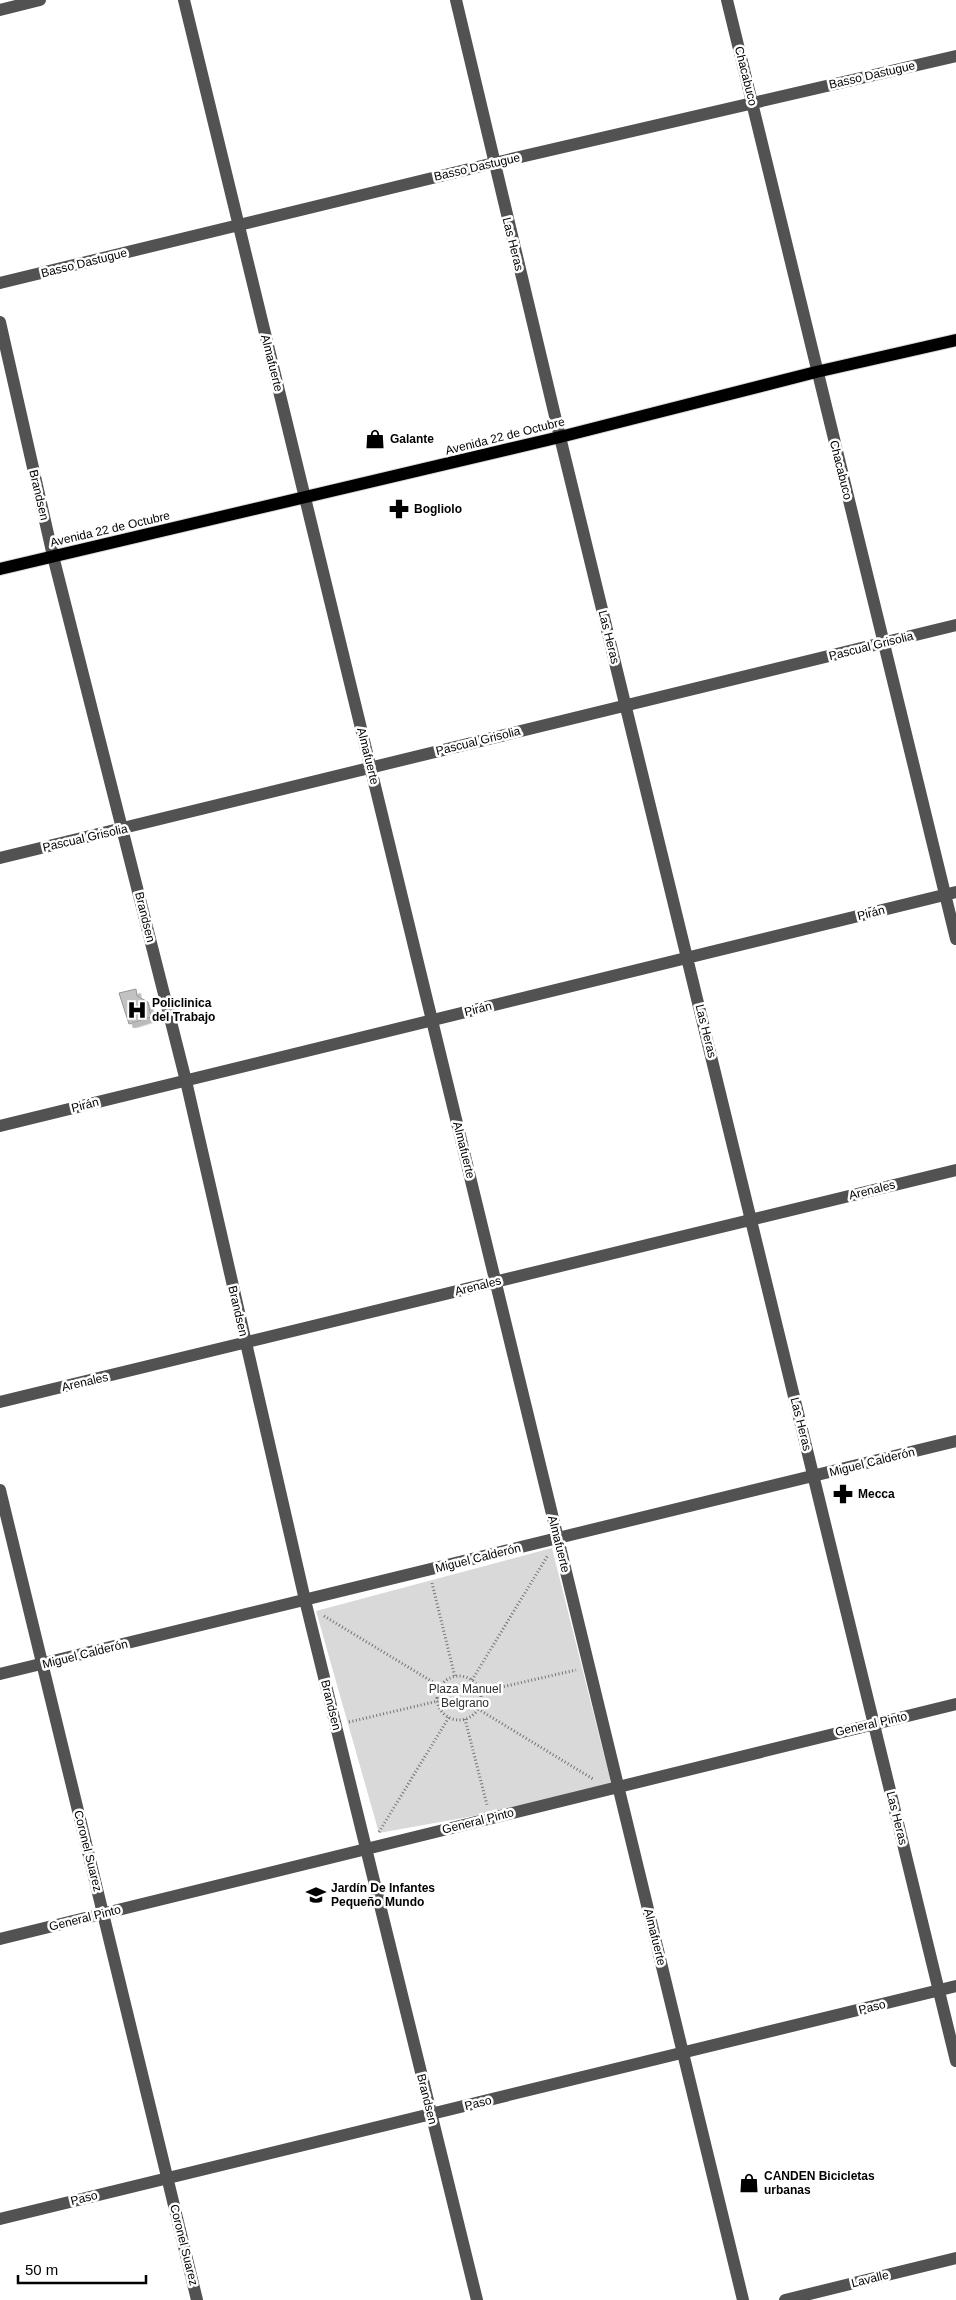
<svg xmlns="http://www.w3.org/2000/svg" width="956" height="2300" font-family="Helvetica,sans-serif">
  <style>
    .green { fill: #d9d9d9 }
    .building { fill: #c2c2c2; stroke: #969696; filter: url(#shadow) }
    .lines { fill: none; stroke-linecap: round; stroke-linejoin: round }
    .major-casing { stroke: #dbdbdb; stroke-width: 14 }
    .path { stroke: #747474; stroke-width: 3; stroke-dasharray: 1 2.5; stroke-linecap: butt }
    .minor { stroke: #525252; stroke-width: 12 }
    .major { stroke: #000; stroke-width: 12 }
    .labels { text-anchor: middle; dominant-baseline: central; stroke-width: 5; stroke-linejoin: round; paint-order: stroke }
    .street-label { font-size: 12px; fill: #000; stroke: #fff }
    .poi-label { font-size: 12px; font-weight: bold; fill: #000; stroke: #fff; text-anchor: start }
    .park-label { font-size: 12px; fill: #303030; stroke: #fff }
  </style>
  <defs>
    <filter id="shadow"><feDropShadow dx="4.5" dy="4.5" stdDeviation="0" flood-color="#0004"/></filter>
  </defs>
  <rect width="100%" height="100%" fill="#fff"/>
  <path class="green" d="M552,1548L613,1791L379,1833L316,1611Z"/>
  <path class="building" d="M136,989L137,996L148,1002L151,1017L129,1024L119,993Z"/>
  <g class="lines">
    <defs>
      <path id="major" d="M0,569L560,437L816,372L956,340"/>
    </defs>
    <use href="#major" class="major-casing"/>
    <path class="path" d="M432,1583L455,1677
      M324,1616L441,1687
      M437 1698a22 22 0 1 1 44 0a22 22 0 1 1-44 0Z
      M472,1680L548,1555
      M480,1692L576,1670
      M478,1709L593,1779
      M465,1719L487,1805
      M349,1722L438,1701
      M379,1832L449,1717"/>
    <path class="minor" d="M184,0L743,2300
      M456,0L560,437L956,2061
      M727,0L956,939
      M0,10L40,0
      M0,283L494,163L956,56
      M0,322L53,556L186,1081L305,1600L477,2300
      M0,858L956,625
      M0,1126L956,892
      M0,1402L956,1170
      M0,1490L197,2300
      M0,1674L956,1441
      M0,1939L956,1704
      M0,2219L956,1986
      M785,2300L956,2258"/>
    <use href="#major" class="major"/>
  </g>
  <defs>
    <symbol id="shop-bare" viewBox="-9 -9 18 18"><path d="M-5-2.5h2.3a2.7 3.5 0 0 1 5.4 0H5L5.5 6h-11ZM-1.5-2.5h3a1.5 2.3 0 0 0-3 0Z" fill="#000" stroke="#fff" stroke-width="2.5" paint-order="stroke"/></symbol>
    <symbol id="pharmacy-bare" viewBox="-9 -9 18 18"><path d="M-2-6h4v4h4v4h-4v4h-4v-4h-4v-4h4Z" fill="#000" stroke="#fff" stroke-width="2.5" paint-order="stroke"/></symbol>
    <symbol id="hospital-bare" viewBox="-9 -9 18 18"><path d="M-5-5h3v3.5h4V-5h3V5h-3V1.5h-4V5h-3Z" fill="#000" stroke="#fff" stroke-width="2.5" paint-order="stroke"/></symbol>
    <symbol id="school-bare" viewBox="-9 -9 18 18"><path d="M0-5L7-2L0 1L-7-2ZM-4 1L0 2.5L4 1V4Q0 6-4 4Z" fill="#000" stroke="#fff" stroke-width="2.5" paint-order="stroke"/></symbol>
  </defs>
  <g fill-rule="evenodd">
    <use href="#shop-bare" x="361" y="425" width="28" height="28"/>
    <use href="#pharmacy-bare" x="385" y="495" width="28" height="28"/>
    <use href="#hospital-bare" x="123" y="996" width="28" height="28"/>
    <use href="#pharmacy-bare" x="829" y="1480" width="28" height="28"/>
    <use href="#school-bare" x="302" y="1881" width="28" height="28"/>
    <use href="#shop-bare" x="735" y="2169" width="28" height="28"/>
  </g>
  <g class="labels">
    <g class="street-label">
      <text transform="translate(872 75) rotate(-13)">Basso Dastugue</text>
      <text transform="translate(746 76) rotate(76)">Chacabuco</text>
      <text transform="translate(477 167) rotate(-13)">Basso Dastugue</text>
      <text transform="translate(513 244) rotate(76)">Las Heras</text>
      <text transform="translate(84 263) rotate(-14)">Basso Dastugue</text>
      <text transform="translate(272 363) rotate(76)">Almafuerte</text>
      <text transform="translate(505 436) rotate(-14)">Avenida 22 de Octubre</text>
      <text transform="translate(841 470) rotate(76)">Chacabuco</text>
      <text transform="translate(39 495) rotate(77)">Brandsen</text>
      <text transform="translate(110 529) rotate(-13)">Avenida 22 de Octubre</text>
      <text transform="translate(609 637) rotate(76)">Las Heras</text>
      <text transform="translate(871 646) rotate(-14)">Pascual Grisolia</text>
      <text transform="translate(478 741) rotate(-14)">Pascual Grisolia</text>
      <text transform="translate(368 756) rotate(76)">Almafuerte</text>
      <text transform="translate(85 838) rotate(-13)">Pascual Grisolia</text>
      <text transform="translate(871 913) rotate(-14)">Pirán</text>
      <text transform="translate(145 917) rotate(76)">Brandsen</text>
      <text transform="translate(478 1009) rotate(-14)">Pirán</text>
      <text transform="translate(706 1031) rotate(76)">Las Heras</text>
      <text transform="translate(85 1105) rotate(-14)">Pirán</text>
      <text transform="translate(464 1150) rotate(76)">Almafuerte</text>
      <text transform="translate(872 1190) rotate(-14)">Arenales</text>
      <text transform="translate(478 1286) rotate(-14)">Arenales</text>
      <text transform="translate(238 1311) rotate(77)">Brandsen</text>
      <text transform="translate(85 1382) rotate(-13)">Arenales</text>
      <text transform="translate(801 1424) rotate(76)">Las Heras</text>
      <text transform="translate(872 1462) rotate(-14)">Miguel Calderón</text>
      <text transform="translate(559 1544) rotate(76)">Almafuerte</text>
      <text transform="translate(478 1558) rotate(-14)">Miguel Calderón</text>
      <text transform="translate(85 1654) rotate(-14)">Miguel Calderón</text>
      <text transform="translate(331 1705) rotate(76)">Brandsen</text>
      <text transform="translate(871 1724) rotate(-13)">General Pinto</text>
      <text transform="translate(897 1818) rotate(76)">Las Heras</text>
      <text transform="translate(478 1821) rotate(-14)">General Pinto</text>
      <text transform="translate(88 1851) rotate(76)">Coronel Suarez</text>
      <text transform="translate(85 1918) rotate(-14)">General Pinto</text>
      <text transform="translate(655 1937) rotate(76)">Almafuerte</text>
      <text transform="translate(872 2007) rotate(-14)">Paso</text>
      <text transform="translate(427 2099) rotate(76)">Brandsen</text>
      <text transform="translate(478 2103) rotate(-14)">Paso</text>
      <text transform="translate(84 2198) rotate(-14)">Paso</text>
      <text transform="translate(184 2245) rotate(76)">Coronel Suarez</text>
      <text transform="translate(870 2279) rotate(-14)">Lavalle</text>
    </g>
    <g class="poi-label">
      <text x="390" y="439">Galante</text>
      <text x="414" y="509">Bogliolo</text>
      <text x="152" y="1003">Policlinica<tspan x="152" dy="14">del Trabajo</tspan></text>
      <text x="858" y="1494">Mecca</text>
      <text x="331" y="1888">Jardín De Infantes<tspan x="331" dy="14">Pequeño Mundo</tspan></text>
      <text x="764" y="2176">CANDEN Bicicletas<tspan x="764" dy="14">urbanas</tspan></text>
    </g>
    <g class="park-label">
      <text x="465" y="1689">Plaza Manuel<tspan x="465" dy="14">Belgrano</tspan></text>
    </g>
  </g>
  <path d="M18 2275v8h128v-8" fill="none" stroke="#000000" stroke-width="2.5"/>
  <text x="25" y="2275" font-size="15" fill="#000000" stroke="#ffffff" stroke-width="4" paint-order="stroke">50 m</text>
</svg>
